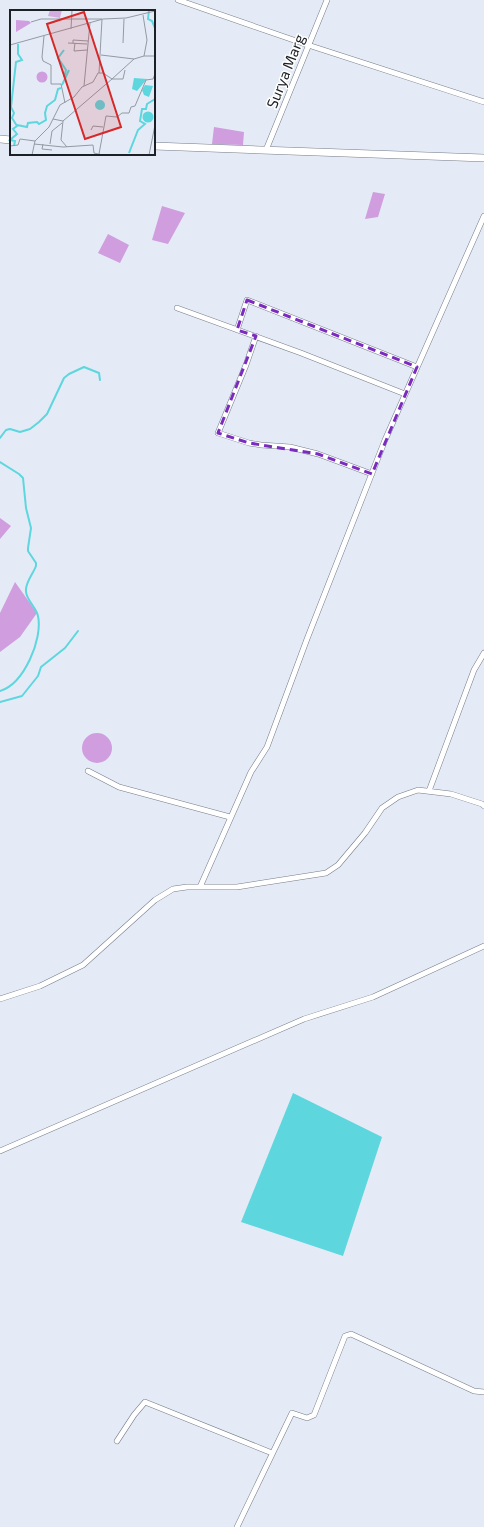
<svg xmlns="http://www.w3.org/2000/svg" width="484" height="1527" font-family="'Exo 2',sans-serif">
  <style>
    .forest { fill: #d09dde }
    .water { fill: #5ed6dd }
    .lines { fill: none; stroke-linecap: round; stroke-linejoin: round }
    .stream { stroke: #5ed6dd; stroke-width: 2 }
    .street-casing { stroke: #757c87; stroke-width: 6 }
    .secondary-casing { stroke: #757c87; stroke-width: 8 }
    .street { stroke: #fff; stroke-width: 5 }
    .secondary { stroke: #fff; stroke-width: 7 }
    .marked { fill: none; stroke: #7b2cbf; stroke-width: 3; stroke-dasharray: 8 5; stroke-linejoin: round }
    .labels { text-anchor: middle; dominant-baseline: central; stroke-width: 3; stroke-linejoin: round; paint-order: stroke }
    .street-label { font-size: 15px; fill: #1d2024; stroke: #fff }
    .inset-river { fill: none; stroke: #5ed6dd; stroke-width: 2 }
    .inset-road { fill: none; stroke: #949aa3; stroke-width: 1 }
    .view { fill: #d62828; fill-opacity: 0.15; stroke: #d62828; stroke-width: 2 }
    .inset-edge { fill: none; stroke: #1d2024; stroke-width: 2 }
  </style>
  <rect width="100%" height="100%" fill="#e4ebf7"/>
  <path class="forest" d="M214,127L244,132L243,145L212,144Z
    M373,192L385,194L378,217L365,219Z
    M162,206L185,213L168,244L152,240Z
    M108,234L129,245L120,263L98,253Z
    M0,518L11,526L0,539Z
    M15,582L37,613L20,637L0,652V613Z
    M82 748a15 15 0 1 1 30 0a15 15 0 1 1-30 0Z"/>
  <path class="water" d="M293,1093L382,1137L343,1256L241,1222Z"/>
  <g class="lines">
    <path class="stream" d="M0,438L6,430L10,429L20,432L30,429L39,422L47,414L64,378L69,374L84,367L99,373L100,380
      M0,462L19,474L23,478L26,508L31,528L28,548V551L36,563V566C33,574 25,583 26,591C26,600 36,607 38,616C43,639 24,684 0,691
      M0,702L22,696L38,676L41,667L65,648L78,631"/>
    <defs>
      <path id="street" d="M178,0L308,45L484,102
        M266,150L327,0
        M177,308L301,353L405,394
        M237,330L247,300L417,367
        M256,336L246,365L218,433L249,443L261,445L290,447L318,454L372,474
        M88,771L119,787L230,817
        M429,791L474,670L484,653
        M200,887L251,772L267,747L307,639L385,440L484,216
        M0,999L40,986L83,965L155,900L173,889L187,887H237L326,873L338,865L365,833L382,808L398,797L418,790L451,794L482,804L484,806
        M0,1151L304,1019L373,997L484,946
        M117,1441L134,1415L145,1402L272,1453
        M237,1527L292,1413L307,1418L314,1415L345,1336L351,1334L474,1391L484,1392"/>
      <path id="secondary" d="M0,139L11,140
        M154,146L484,158"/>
    </defs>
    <use href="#street" class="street-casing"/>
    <use href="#secondary" class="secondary-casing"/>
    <use href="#street" class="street"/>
    <use href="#secondary" class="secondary"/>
  </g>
  <path class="marked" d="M247,300L417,367L372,474L318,454L249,443L218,433L256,336L237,330Z"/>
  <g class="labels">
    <g class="street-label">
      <text transform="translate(285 71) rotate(-68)">Surya Marg</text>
    </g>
  </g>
  <g transform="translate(10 10)">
    <rect width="145" height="145" fill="#e4ebf7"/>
    <path d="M40,0H52L50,8L38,6Z" fill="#d4ade0"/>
    <path d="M6,10L19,11L21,13L6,22ZM26.5 67a5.5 5.5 0 1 1 11 0a5.5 5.5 0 1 1-11 0Z" fill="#d09dde"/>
    <path d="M124,68L137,69L127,81L122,79ZM135,75L143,76L139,87L134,85L132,80ZM85 95a5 5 0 1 1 10 0a5 5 0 1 1-10 0ZM132.5 107a5.5 5.5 0 1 1 11 0a5.5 5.5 0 1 1-11 0Z" fill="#5ed6dd"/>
    <path class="inset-river" d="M139,0L138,9L142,11L145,18M54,67L56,60L48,48L54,40M52,75L59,60M7,115L17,117L18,113L27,112L29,114L36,110L35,103L37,96L45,90L48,79L51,78M4,136L5,131L0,130L7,124L3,119L7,116L2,108L4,103L1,97L6,52L12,50L8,44V34M119,143L128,120L135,114L130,111L132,99H136L137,94L145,89"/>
    <path class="inset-road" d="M133,5L137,30L134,46H145M21,12L31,9H92L89,63M61,19L62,0M34,26L32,47L33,51L41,55V74H51L55,93M58,33L77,34M63,33V30L78,31M65,33L64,41L77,40M113,33L114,9M0,35L93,9L116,8L145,1M91,45L124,49M74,76L80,13M43,109L53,111L51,130L57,137M53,111L102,69H113L115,60M81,120L83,116L93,117M24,134L53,137L83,135L84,143L92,145M33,134L32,139L42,140M40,134L42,121L52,113M0,136L8,135L10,129L25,131M89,144L96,106L107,107L112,103H119L121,97L125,96L136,70L143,69L145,64M22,145L25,131L39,117L50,95L64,87L72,77L83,72L88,63H93L102,69L124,49L134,46M139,145L145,115"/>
    <path class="view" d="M74,2L111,117L75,129L37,14Z"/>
    <rect width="145" height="145" class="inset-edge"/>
  </g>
</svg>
